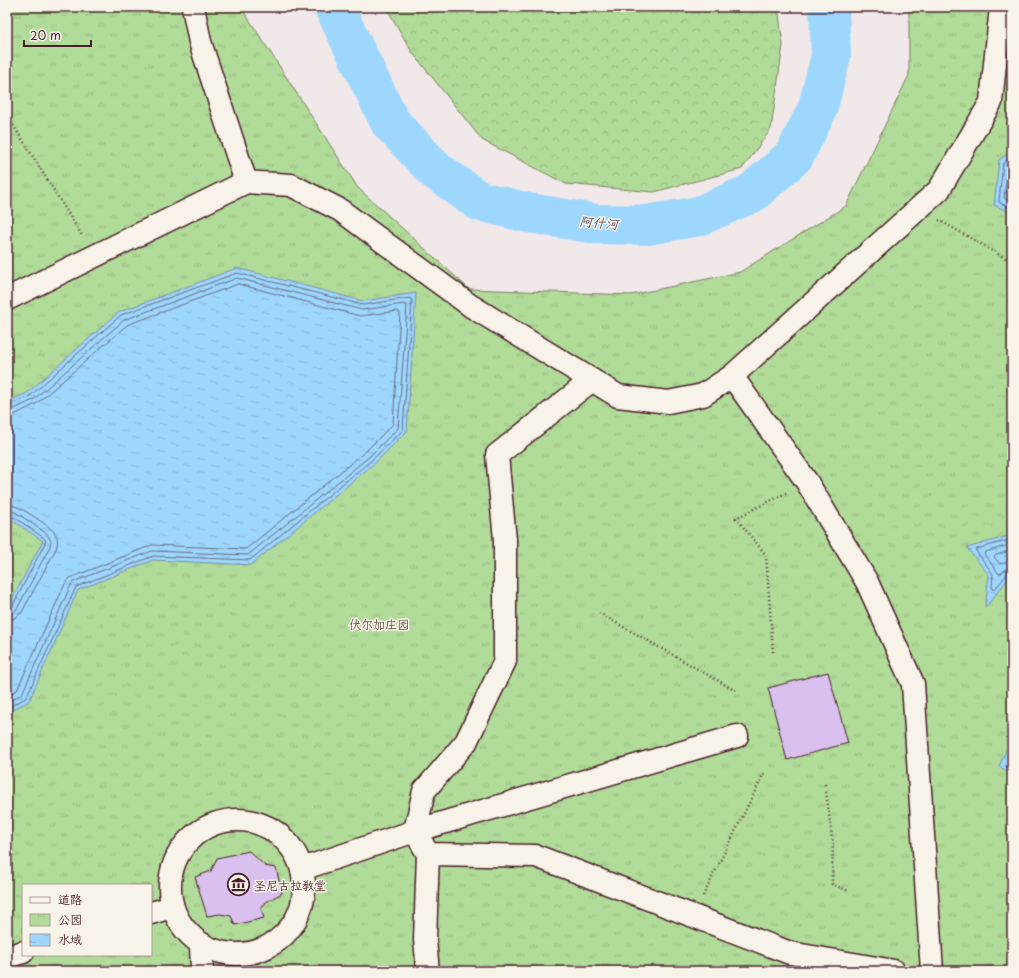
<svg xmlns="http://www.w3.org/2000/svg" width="1019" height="978" font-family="'Playpen Sans','LXGW WenKai TC',sans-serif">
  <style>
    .forest { fill: url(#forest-crowns); stroke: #7e7d62 }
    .park { fill: url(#park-tufts); stroke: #7e7d62; fill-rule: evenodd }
    .water { fill: url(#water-ripples); stroke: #7c8daa }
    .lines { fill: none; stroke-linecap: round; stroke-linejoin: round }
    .shore { stroke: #6b697f; stroke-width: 1 }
    .river { stroke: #9dd7fe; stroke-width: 40 }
    .building { fill: #d9c0ef; stroke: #4a1f2b }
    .minor-casing { stroke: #4a1f2b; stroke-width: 25 }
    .path { stroke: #4a1f2b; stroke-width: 2.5; stroke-dasharray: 1 3; stroke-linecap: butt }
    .minor { stroke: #f7f3e8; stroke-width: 22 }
    .labels { text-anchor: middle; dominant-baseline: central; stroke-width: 3; stroke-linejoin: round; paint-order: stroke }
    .park-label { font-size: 12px; fill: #644e46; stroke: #f7f3e8 }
    .poi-label { font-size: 12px; fill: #4a1f2b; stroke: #f7f3e8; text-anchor: start }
    .water-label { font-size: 13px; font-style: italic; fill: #5f4d60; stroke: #f7f3e8 }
  </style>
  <defs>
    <pattern id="forest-crowns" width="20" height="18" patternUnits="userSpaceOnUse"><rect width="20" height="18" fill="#b1db98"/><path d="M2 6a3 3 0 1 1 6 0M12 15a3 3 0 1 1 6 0" fill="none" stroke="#9abc83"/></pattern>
    <pattern id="park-tufts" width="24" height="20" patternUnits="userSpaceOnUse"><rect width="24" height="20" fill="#b1db98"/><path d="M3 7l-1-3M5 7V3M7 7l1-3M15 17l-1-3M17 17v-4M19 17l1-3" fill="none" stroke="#9abc83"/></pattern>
    <pattern id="water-ripples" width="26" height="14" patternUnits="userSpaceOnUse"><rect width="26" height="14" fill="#9dd7fe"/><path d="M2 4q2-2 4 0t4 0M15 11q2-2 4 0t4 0" fill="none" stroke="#89b8da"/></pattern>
  </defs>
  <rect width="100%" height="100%" fill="#f1e9e9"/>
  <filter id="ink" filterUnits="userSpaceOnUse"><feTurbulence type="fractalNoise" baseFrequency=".025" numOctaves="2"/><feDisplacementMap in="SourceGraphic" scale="8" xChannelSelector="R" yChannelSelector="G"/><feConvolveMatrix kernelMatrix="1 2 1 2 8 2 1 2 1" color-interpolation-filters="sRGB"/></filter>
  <g filter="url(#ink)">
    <path class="forest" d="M386,7H778L783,45L771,129L742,169L654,192L566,184L482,140L412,52Z"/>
    <path class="park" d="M7,7H241L358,188L469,289L631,295L740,272L846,206L909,75V7H1012V971H7ZM23,885H151V955H23Z"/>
    <path class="water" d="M1012,151V213L994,205L999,160Z
      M237,268L363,301L416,293L407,431L376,462L251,565L153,560L78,590L29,701L7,713V608L43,541L12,520L7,522V402L27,393L119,312Z
      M1012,535V574L985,608L989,575L967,548Z
      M1012,737V775L999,766Z"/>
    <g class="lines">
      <path class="shore" d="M1012,156L1003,163L999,201L1000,203L1012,208
        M1012,162L1008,166L1004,198L1012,203
        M7,405L30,396L121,315L237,273L363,305L410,298L412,300L403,430L373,459L250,560L153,556L76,587L26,698L7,708
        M7,410H12L33,400L124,320L237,278L362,310L404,304L407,306L398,428L370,456L248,555L152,551L73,582L70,587L22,694L7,702
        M7,416L14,415L36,404L127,325L238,284L360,316L398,311L400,313L393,424L366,451L246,549L152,545L70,578L65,584L17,690L7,696
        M7,506L12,505L18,507C27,512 50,526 55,533C58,538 58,543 56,549L22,612L15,618L7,620
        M7,512L12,511L17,513L47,534L51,541L50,546L17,609L12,613L7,614
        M7,517H14L44,538L46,541L12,607L7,609
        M1012,539L977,549L976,551L993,574L992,587L993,589H995L1008,573L1012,572
        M1012,544L986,552L984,554L999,574C1004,573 1005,567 1012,567
        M1012,550L996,555L994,557L1000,564L1012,561"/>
      <path class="river" d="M334,7L390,122L435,170L479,201L529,213L596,224L647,225L699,216L752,193L794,156L817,110L831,56L829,7"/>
    </g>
    <path class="building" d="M828,672L848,743L787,760L768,688Z
      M249,851L265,866L276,868L282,893L266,902L261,909L264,918L235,925L231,916L220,914L207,916L195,877L211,871L217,858Z"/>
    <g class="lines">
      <defs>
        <path id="minor" d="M193,7L200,42L246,182
          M7,299L246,182L291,185L340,210L471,306L618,396L668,402L703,395L732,376L939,190L991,102L1001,7
          M732,376L807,482L867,582L913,684L932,971
          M592,380L497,455L505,540V661L466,742L424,791L415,831L428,854L536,856L790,953L894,971
          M170 887a67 67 0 1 1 134 0a67 67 0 1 1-134 0Z
          M302,869L415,831L737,736
          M151,913L172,907
          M201,944L202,971
          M7,957L23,952
          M428,971L425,940L428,854"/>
      </defs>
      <use href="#minor" class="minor-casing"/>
      <path class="path" d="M7,115L83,237
        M939,220L1012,262
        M599,613L738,692
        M773,652L766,555L736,518L788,492
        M825,784L833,844L832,884L849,891
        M703,896L764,773"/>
      <use href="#minor" class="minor"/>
    </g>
  </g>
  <defs>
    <symbol id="museum-ring" viewBox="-11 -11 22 22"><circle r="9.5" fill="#f7f3e8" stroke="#4a1f2b" stroke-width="1.5"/><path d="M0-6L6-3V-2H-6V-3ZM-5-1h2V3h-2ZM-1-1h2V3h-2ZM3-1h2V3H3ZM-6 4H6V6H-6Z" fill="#4a1f2b"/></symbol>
  </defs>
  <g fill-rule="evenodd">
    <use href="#museum-ring" x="226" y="872" width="25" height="25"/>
  </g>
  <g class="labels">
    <g class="park-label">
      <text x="379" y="624">伏尔加庄园</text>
    </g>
    <g class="poi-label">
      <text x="254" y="885">圣尼古拉教堂</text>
    </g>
    <g class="water-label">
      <text transform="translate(599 222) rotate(5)">阿什河</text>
    </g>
  </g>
  <rect width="1019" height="978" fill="none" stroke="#f7f3e8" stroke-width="24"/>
  <rect x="12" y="12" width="995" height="954" fill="none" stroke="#4a1f2b" stroke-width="1.5" filter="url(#ink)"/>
  <rect x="22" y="884" width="130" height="72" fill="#f7f3e8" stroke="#b29e9c"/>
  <rect x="30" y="897" width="20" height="6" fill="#f7f3e8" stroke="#b29e9c"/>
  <text x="58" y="904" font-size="12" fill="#4a1f2b">道路</text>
  <rect x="30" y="914" width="20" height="12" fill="url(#park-tufts)" stroke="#b29e9c"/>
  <text x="58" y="924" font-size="12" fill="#4a1f2b">公园</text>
  <rect x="30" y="934" width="20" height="12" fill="url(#water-ripples)" stroke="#b29e9c"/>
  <text x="58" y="944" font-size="12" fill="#4a1f2b">水域</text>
  <path d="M24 40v6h67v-6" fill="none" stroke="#4a1f2b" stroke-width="2"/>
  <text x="30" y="40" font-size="12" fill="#4a1f2b" stroke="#f7f3e8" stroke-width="3" paint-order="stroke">20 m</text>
</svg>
